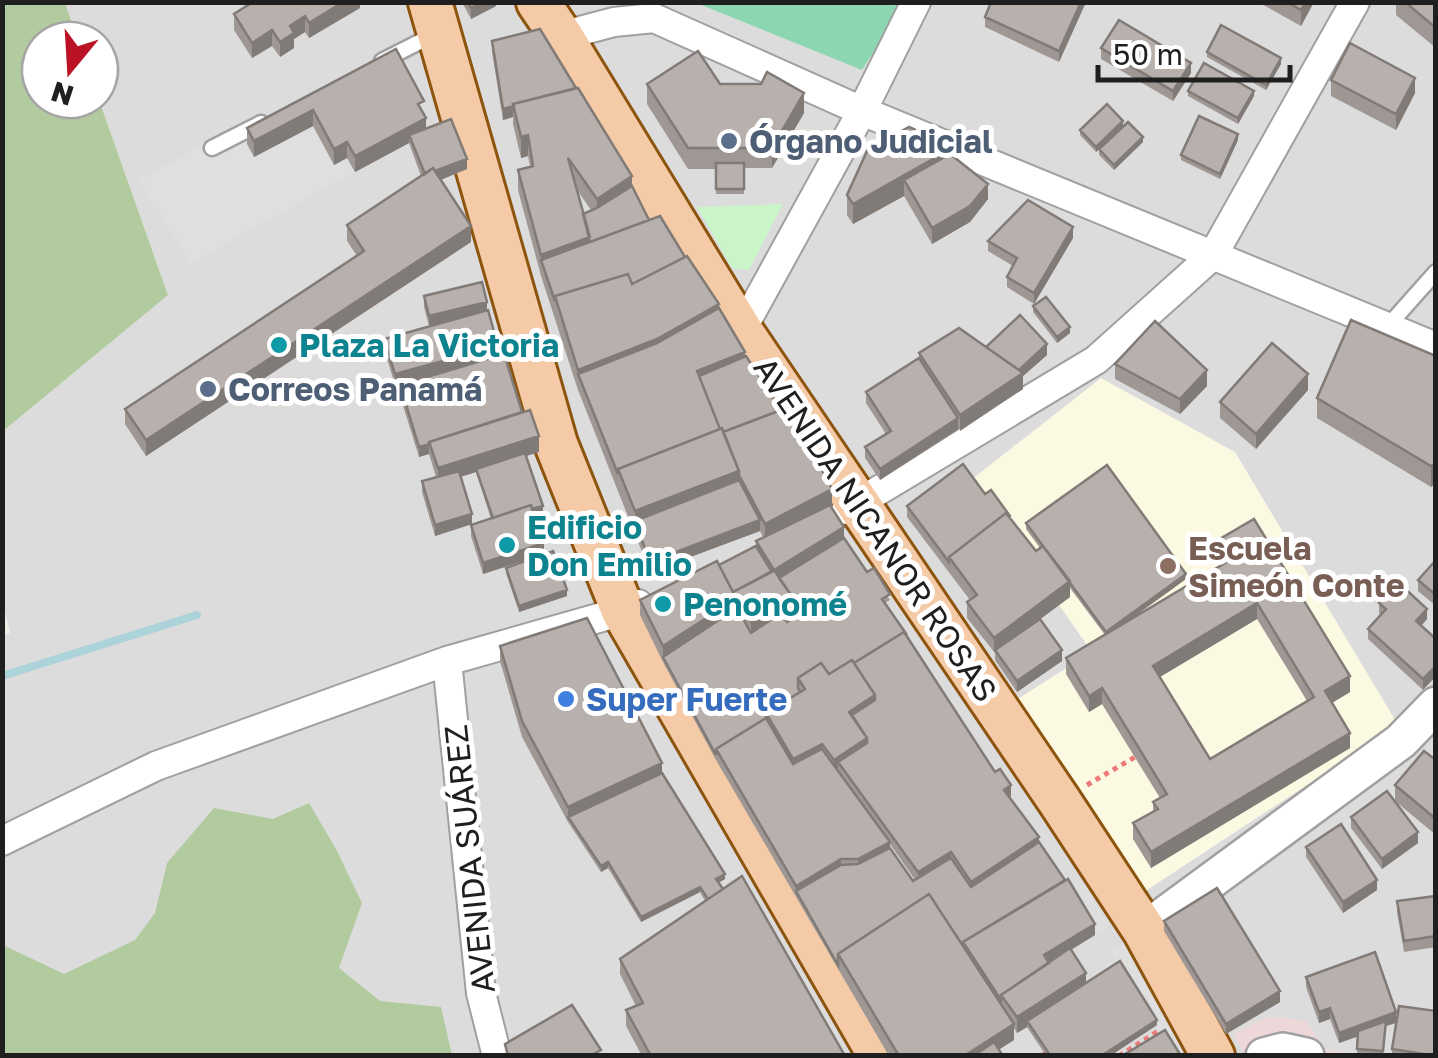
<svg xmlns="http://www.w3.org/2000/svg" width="1438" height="1058" font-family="'Golos Text',sans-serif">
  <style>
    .residential { fill: #dddcdc }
    .commercial { fill: #eed7d9 }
    .education { fill: #fcf9e2 }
    .forest { fill: #b1cb9f }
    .park { fill: #c9f5c8 }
    .pitch { fill: #8cd7b1 }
    .parking { fill: #dfdfdf }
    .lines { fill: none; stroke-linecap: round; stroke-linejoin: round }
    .stream { stroke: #abd3d9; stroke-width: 8 }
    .service-casing { stroke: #a0a0a0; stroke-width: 19 }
    .minor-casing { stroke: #a0a0a0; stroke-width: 32 }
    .tertiary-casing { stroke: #a0a0a0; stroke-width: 40 }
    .primary-casing { stroke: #8d540e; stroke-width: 48 }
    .path { stroke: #ed797a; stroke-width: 5; stroke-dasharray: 5 5; stroke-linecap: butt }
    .service { stroke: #fff; stroke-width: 14 }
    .minor { stroke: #fff; stroke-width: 28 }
    .tertiary { stroke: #fff; stroke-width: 35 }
    .primary { stroke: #f4caa7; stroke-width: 42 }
    .wall { fill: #9e9794; fill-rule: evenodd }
    .shaded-wall { fill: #817b78 }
    .building { fill: #b8b0ac; stroke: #817b78; stroke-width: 2.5; fill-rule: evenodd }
    .service-dot { fill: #5c6f8a; stroke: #fff; stroke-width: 4 }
    .culture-dot { fill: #0f9aa8; stroke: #fff; stroke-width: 4 }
    .education-dot { fill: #8d6e63; stroke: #fff; stroke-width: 4 }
    .shop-dot { fill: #3f7fe0; stroke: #fff; stroke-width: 4 }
    .labels { text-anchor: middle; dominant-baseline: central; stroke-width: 10; stroke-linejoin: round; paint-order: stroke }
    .service-label { font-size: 32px; font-weight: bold; fill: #4e5e75; stroke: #fff; text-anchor: start }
    .culture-label { font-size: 32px; font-weight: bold; fill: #0d838f; stroke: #fff; text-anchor: start }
    .street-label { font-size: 32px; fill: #1f1f1f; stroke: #fff }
    .education-label { font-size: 32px; font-weight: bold; fill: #785e54; stroke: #fff; text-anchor: start }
    .shop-label { font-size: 32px; font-weight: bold; fill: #366cbe; stroke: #fff; text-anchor: start }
  </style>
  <rect width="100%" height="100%" fill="#efebe6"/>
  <path class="residential" d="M65,3H1435V1055L3,1056L2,636L10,633L2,597L3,431L168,294L99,100L100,40H78Z"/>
  <path class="commercial" d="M1268,1017L1289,1018L1307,1022L1324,1049L1363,1055H1245L1233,1034Z"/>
  <path class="education" d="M1101,378L1235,452L1398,725L1138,896L1016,700L1092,652L971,480Z"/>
  <path class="forest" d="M3,2L65,3L78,40H40V100H99L168,295L3,431Z
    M309,803L336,849L362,903L339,968L380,1001L441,1007L452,1055H3V945L64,974L135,940L155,913L167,863L214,808L273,819Z"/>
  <path class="park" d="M783,204L749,270L732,268L697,207Z"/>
  <path class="pitch" d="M694,2L904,3L862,70Z"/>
  <path class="parking" d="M240,125L254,156L313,125L347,158L355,172L191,263L138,180Z
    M1081,881L1109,927L1095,935L1068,889Z
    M1125,941L1190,1055H1174L1110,950Z"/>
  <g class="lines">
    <path class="stream" d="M2,676L197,615"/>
    <defs>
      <path id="service" d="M382,61L435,34
        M212,148L261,123
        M1387,327L1436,272"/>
      <path id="minor" d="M561,36L614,22L654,18L862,111L1436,347
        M741,331L862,111L916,2
        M846,510L1096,360L1213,255L1355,2
        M447,661L481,993L497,1056
        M2,841L156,766L447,661L623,611L638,604"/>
      <path id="tertiary" d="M1144,930L1401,741L1436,705
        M1264,1056L1283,1051L1306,1056"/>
      <path id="primary" d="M430,2L556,444L623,611L880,1056
        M538,2L561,36L741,331L1060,802L1144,930L1213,1056"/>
    </defs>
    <use href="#service" class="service-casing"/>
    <use href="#minor" class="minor-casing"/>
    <use href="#tertiary" class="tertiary-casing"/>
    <use href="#primary" class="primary-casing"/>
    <path class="path" d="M1087,785L1135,757
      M1041,1056L1050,1050L1053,1056
      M1119,1056L1160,1030"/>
    <use href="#service" class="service"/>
    <use href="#minor" class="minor"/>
    <use href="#tertiary" class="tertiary"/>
    <use href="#primary" class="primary"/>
  </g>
  <path class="wall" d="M245,2H360V8L309,38L305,32L294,39V48L280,57L272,46L252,58L234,30V14L247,6Z
    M462,2H496V6L471,19Z
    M991,2H1086L1059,62L985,27V17Z
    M1258,2H1314L1301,26Z
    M1396,2H1436V48L1396,15Z
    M492,41L632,186L649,220L685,257L719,308L745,357L832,505L831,506L844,538L867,572L890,600L885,603L1011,796L1009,797L1039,842L1095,935L1071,950L1086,983L1157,1025L1110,1056H1043L1045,1054L1027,1027L1017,1033L1014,1028V1040L999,1049L1003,1056H889L716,760L663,662L640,615V600L719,565L756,546V541L763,537L760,531L650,572L578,390L541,276L518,190V170L530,167L528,156L521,158L513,124V117L503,120L492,52ZM577,190L591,210L583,214ZM791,611L795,617L787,622L783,616ZM890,844L915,880L913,881L890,848Z
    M1101,48L1191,73L1173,101L1101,59Z
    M396,49L424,115L426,128L467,169L441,180L471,242L146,456L125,424V409L357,256L347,241V225L421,176L409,143L355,172L347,158L334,165L313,126L254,157L247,144V128Z
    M1207,52L1281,64L1266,90L1207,57Z
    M1331,80L1415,93L1396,130L1331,96Z
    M647,84H720L804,113L772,168H744V194H716V169H688L647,104Z
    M1188,91L1254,96L1238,124L1188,96Z
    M1123,127L1143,142L1114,170L1099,155V149L1119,130L1096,152L1080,135V130Z
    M1238,140L1220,179L1181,160V155Z
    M954,156L988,199L970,222L932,244L904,196L853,224L847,215V195Z
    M1073,238L1034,304L1007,287V277L1013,266L988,251V241Z
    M424,296L487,310L498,356L539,452L526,456L543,511L534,514L544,554L483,574L471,536V525L491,519L476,472L460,477L472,524L435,536L422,492V481L436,477L429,454L419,457L400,396V385L475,363L395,385L384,349V339L429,326L424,307Z
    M1033,306L1070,333L1057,343L1033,312Z
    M986,347L1047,355L1023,376V389L880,480L865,458V447L886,434L866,403V392L919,358V353Z
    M1436,356L1431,487L1317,418V398Z
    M1115,364L1207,386L1180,414L1115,379Z
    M1308,390L1256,449L1220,418V402Z
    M985,494L1010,519L1036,551L1040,548L1026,529V523L1186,579L1128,621L1223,564L1218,556V540L1350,692L1332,703L1350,748L1151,868L1133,839V823L1153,812V802L1160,798L1102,704L1089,712L1066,674V658L1105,635L1070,588V597L1040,619L1062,661L1017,692L995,660V653L967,618V602L970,600L907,517V506ZM1257,619L1307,701L1210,759L1160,677Z
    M1436,560V606L1418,591V580Z
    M506,568L567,596L519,612L506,573Z
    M1379,603L1427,619L1421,626L1436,639L1423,690L1368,639V629L1381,615L1379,613Z
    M500,646L662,773L725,879L718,883L845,1056H642L626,1026V1010L636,1006L620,974V959L705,901L700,892L641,922L608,868L601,872L568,822L522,737L500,661Z
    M1436,760V835L1395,801V785Z
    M1351,817L1418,843L1382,869L1351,828Z
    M1306,847L1377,890L1343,913L1306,857Z
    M1436,896V947L1404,952L1397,912V901Z
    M1164,921L1280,1002L1226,1034L1164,931Z
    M1306,977L1386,1026L1383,1056L1357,1054L1358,1036L1339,1043L1330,1019L1319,1023L1306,987Z
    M1392,1049L1436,1056H1392Z"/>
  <path class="shaded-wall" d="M343,2H360V8L309,38V23Z
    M482,2H496V6L471,19V8Z
    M1081,2H1086L1059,62V51Z
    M1306,2H1314L1301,26V10Z
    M305,16V32L294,39V48L280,57V42L290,26Z
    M272,30V46L252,58V43Z
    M1281,58V64L1266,90V85Z
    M1191,63V73L1173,101V91Z
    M1415,78V93L1396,130V114Z
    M1254,91V96L1238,124V118Z
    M804,93V113L772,168V148Z
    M513,106V117L503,120V109Z
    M313,110V126L254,157V141Z
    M426,118V134L409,135V143L355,172V156Z
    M1123,121V127L1096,152V147Z
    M1238,134V140L1220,179V174Z
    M528,135V156L521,158V137Z
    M1143,137V142L1114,170V165Z
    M347,142V158L334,165V149Z
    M954,147V167L904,180V196L853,224V204Z
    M467,159V169L425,186V175Z
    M632,176V197L597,219V199Z
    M988,184V199L970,222L932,244V228Z
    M471,226V242L146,456V440Z
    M1073,227V238L1034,304V293Z
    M590,237V247L541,260V255Z
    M487,302V312L429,327V316Z
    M719,304V324L578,374V370Z
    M1070,327V333L1057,343V337Z
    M1047,344V355L1023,376V389L960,431V415L1015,373Z
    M498,346V356L395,385V374Z
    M745,352V367L701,385L697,371Z
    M1207,370V386L1180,414V399Z
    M1308,374V390L1256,449V434Z
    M958,418V429L880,480V469Z
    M539,436V452L438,484V468Z
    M429,444V454L419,457V447Z
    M1436,463V483L1431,487V466Z
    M739,471V491L635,521V511Z
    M832,489V505L765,540V524Z
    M543,506V511L494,528V522Z
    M472,514V524L435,536V525Z
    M760,520V531L650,572V562Z
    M844,527V543L774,586L737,598V614L663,657V646L774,570Z
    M544,543V554L483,574V563Z
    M1186,574V579L1106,637V632Z
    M1070,581V597L996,652L995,650L994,653V638Z
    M567,590V596L519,612V606Z
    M791,595V611L751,638V622Z
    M1257,603V619L1153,681V666Z
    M1427,609V619L1416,632V621Z
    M1062,650V661L1017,692V681Z
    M1436,666V676L1423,690V679Z
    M1350,676V692L1325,707V691Z
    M1102,688V704L1089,712V696Z
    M875,695V711L854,724L849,712Z
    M1350,733V748L1151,868V852Z
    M867,738V753L838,762V773L834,776V760Z
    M822,744V759L793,775V759Z
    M662,763V778L568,817V822V807Z
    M1011,785V796L1004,801V790Z
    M1418,832V843L1382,869V859Z
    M1039,837V847L971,892V882Z
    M890,842V853L858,869V859Z
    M951,852V863L918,883V872Z
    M841,859V870L796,891V886Z
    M608,862V868L601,872V866Z
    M725,874V879L716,884V879Z
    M1377,880V890L1343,913V902Z
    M700,887V892L641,922V917Z
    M1095,924V935L1044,966V955Z
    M1086,973V988L1027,1021V1027L1017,1033V1017Z
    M1280,991V1002L1226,1034V1024Z
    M1330,1008V1019L1319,1023V1012Z
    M1396,1012V1023L1386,1026L1383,1056L1385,1027L1339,1043V1033Z
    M1157,1020V1025L1110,1056H1101Z
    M1014,1024V1040L989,1056H964Z"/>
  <path class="building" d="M253,2H343L309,23L305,16L290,26L294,33L280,42L272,30L252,43L234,14Z
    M468,2H482L471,8Z
    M991,2H1081L1059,51L985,17Z
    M1287,2H1306L1301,10Z
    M1405,2H1436V28Z
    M1119,20L1191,63L1173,91L1101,48Z
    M1221,25L1281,58L1266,85L1207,52Z
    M540,29L576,88L513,104L514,106L503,109L492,41Z
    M1350,43L1415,78L1396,114L1331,80Z
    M396,49L424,101L418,104L426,118L355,156L347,142L334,149L313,110L254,141L247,128Z
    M698,51L720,84H761L767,72L804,93L772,148H688L647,84Z
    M1204,63L1254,91L1238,118L1188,91Z
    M578,88L632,176L597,199L568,158L590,237L541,255L518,170L533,166L528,135L521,137L513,104Z
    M1107,104L1123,121L1096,147L1080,130Z
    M1199,116L1238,134L1220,174L1181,155Z
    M451,119L467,159L435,171L433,168L425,174L409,135Z
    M1128,122L1143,137L1114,165L1099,149Z
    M909,127L954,147L853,204L847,195L867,151Z
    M950,154L988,184L970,206L932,228L904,180Z
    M716,163H744V189H716Z
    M433,168L471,226L146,440L125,409L364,251L347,225Z
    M632,186L649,220L590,242L583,214L597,208Z
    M1028,200L1073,227L1034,293L1007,277L1017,258L988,241Z
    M660,216L685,257L632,284L628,274L555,296V301L541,260Z
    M687,256L719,304L657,339L578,370L555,296L628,274L632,284Z
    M482,282L487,302L429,316L424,296Z
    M1046,297L1070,327L1057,337L1033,306Z
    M719,308L745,352L697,371L720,429L618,469V474L578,374L657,343Z
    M488,310L498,346L395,374L384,339Z
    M1020,315L1047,344L1019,370L986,347Z
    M1351,320L1436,356V463L1431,466L1317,398Z
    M1155,321L1207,370L1180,399L1115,364Z
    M959,328L1023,373L960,415L919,353Z
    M1272,343L1308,374L1256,434L1220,402Z
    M504,354L522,412L429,442L430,444L419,447L400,385Z
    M746,356L781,410L723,432L722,428L720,429L699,376Z
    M919,358L958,418L880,469L865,447L891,431L866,392Z
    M784,409L806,440L832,489L765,524L739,475V471L723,432Z
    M530,410L539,436L438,468L429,442Z
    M722,428L739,471L635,511L618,469Z
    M525,453L543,506L532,509L531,505L493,518L476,469Z
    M963,464L985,494L991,490L1010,516L1009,517L1006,513L949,557V562L907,506Z
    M1107,465L1186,574L1106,632L1026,523Z
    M459,471L472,514L435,525L422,481Z
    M739,480L760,520L650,562L635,521Z
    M531,505L544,543L483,563L471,525Z
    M830,505L844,527L774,570L756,541Z
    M1006,513L1036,551L1043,546L1070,581L994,638L967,602L977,595L949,557Z
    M1254,519L1350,676L1325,691L1350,733L1151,852L1133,823L1158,809L1153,802L1167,794L1102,688L1089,696L1066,658L1230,560L1218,540ZM1257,603L1314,697L1210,759L1153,666Z
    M844,538L867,572L874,568L890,594L882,599L907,635L904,632L854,663L852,660L829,674L821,663L798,678V688L800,692L766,713V718L716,749V755L663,657L737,608L751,633L781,613L787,622L798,615L791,605V595L779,578Z
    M756,546L772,572L733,592L719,565Z
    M553,551L567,590L519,606L506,568Z
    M1436,560V595L1418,580Z
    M717,561L733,592L774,570L791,595L751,622L737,598L663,646L640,600Z
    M1398,582L1427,609L1416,621L1436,639V666L1423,679L1368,629L1386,609L1379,603Z
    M587,618L662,763L568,807L522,721L500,646Z
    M1040,619L1062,650L1017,681L995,650Z
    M904,632L995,772L1000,769L1011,785L1004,790L1039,837L971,882L951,852L918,872L838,762L867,743V738L852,715L875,700V695L854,663Z
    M852,660L875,695L849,712L867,738L834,760L822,744L793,759L766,713L805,689L798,678L821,663L829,674Z
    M766,718L793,764L822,749L890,842L858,859H841L796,886L716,749Z
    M1424,751L1436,760V819L1395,785Z
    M662,773L725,874L716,879L723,889L708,899L700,887L641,917L608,862L601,866L568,817Z
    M1387,791L1418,832L1382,859L1351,817Z
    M1341,824L1377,880L1343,902L1306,847Z
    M1039,842L1065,880L963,942V946L929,894L838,954V965L796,891L841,865L858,864L890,848L913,881L951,858L971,887Z
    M742,876L845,1056H651L626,1010L643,1003L620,959Z
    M1068,879L1095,924L1044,955L1049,963L1001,995V1000L963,942Z
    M1217,888L1280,991L1226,1024L1164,921Z
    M929,894L1014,1024L964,1056H899L838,954Z
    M1436,896V936L1404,941L1397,901Z
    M1070,948L1086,973L1017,1017L1001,995Z
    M1375,952L1396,1012L1339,1033L1330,1008L1319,1012L1306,977Z
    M1120,961L1157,1020L1101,1056H1043L1048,1052L1027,1021Z
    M572,1005L601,1050L589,1056H508L505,1044Z
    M1399,1006L1436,1011V1056L1392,1049Z
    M1386,1021L1383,1051L1357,1049L1358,1031Z
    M1165,1030L1181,1056H1122Z
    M994,1042L1003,1056H973Z"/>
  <g class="service-dot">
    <circle cx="729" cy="141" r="10"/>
    <circle cx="208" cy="389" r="10"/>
  </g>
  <g class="culture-dot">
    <circle cx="279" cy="345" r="10"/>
    <circle cx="507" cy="545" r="10"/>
    <circle cx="663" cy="604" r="10"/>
  </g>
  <circle class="education-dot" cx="1168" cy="566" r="10"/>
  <circle class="shop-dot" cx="566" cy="699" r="10"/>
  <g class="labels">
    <g class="service-label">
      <text x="749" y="141">Órgano Judicial</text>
      <text x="228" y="389">Correos Panamá</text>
    </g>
    <g class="culture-label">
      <text x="299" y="345">Plaza La Victoria</text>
      <text x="527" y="527">Edificio<tspan x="527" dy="37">Don Emilio</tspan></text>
      <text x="683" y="604">Penonomé</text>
    </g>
    <g class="street-label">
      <text transform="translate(876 529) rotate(56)">AVENIDA NICANOR ROSAS</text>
      <text transform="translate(469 859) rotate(-96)">AVENIDA SUÁREZ</text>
    </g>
    <g class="education-label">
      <text x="1188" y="548">Escuela<tspan x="1188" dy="37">Simeón Conte</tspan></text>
    </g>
    <g class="shop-label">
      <text x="586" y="699">Super Fuerte</text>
    </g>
  </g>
  <rect width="1438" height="1058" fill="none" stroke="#1f1f1f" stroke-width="10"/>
  <g transform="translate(70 70) rotate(198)"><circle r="48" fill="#ffffff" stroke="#a5a5a5" stroke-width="2.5"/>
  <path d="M0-8L18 38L0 25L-18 38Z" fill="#bc1225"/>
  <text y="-15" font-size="28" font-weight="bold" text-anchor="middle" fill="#1f1f1f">N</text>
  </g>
  <path d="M1098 65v15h192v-15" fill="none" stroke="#1f1f1f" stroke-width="5"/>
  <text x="1113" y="65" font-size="30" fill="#1f1f1f" stroke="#ffffff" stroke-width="8" paint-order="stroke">50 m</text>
</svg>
